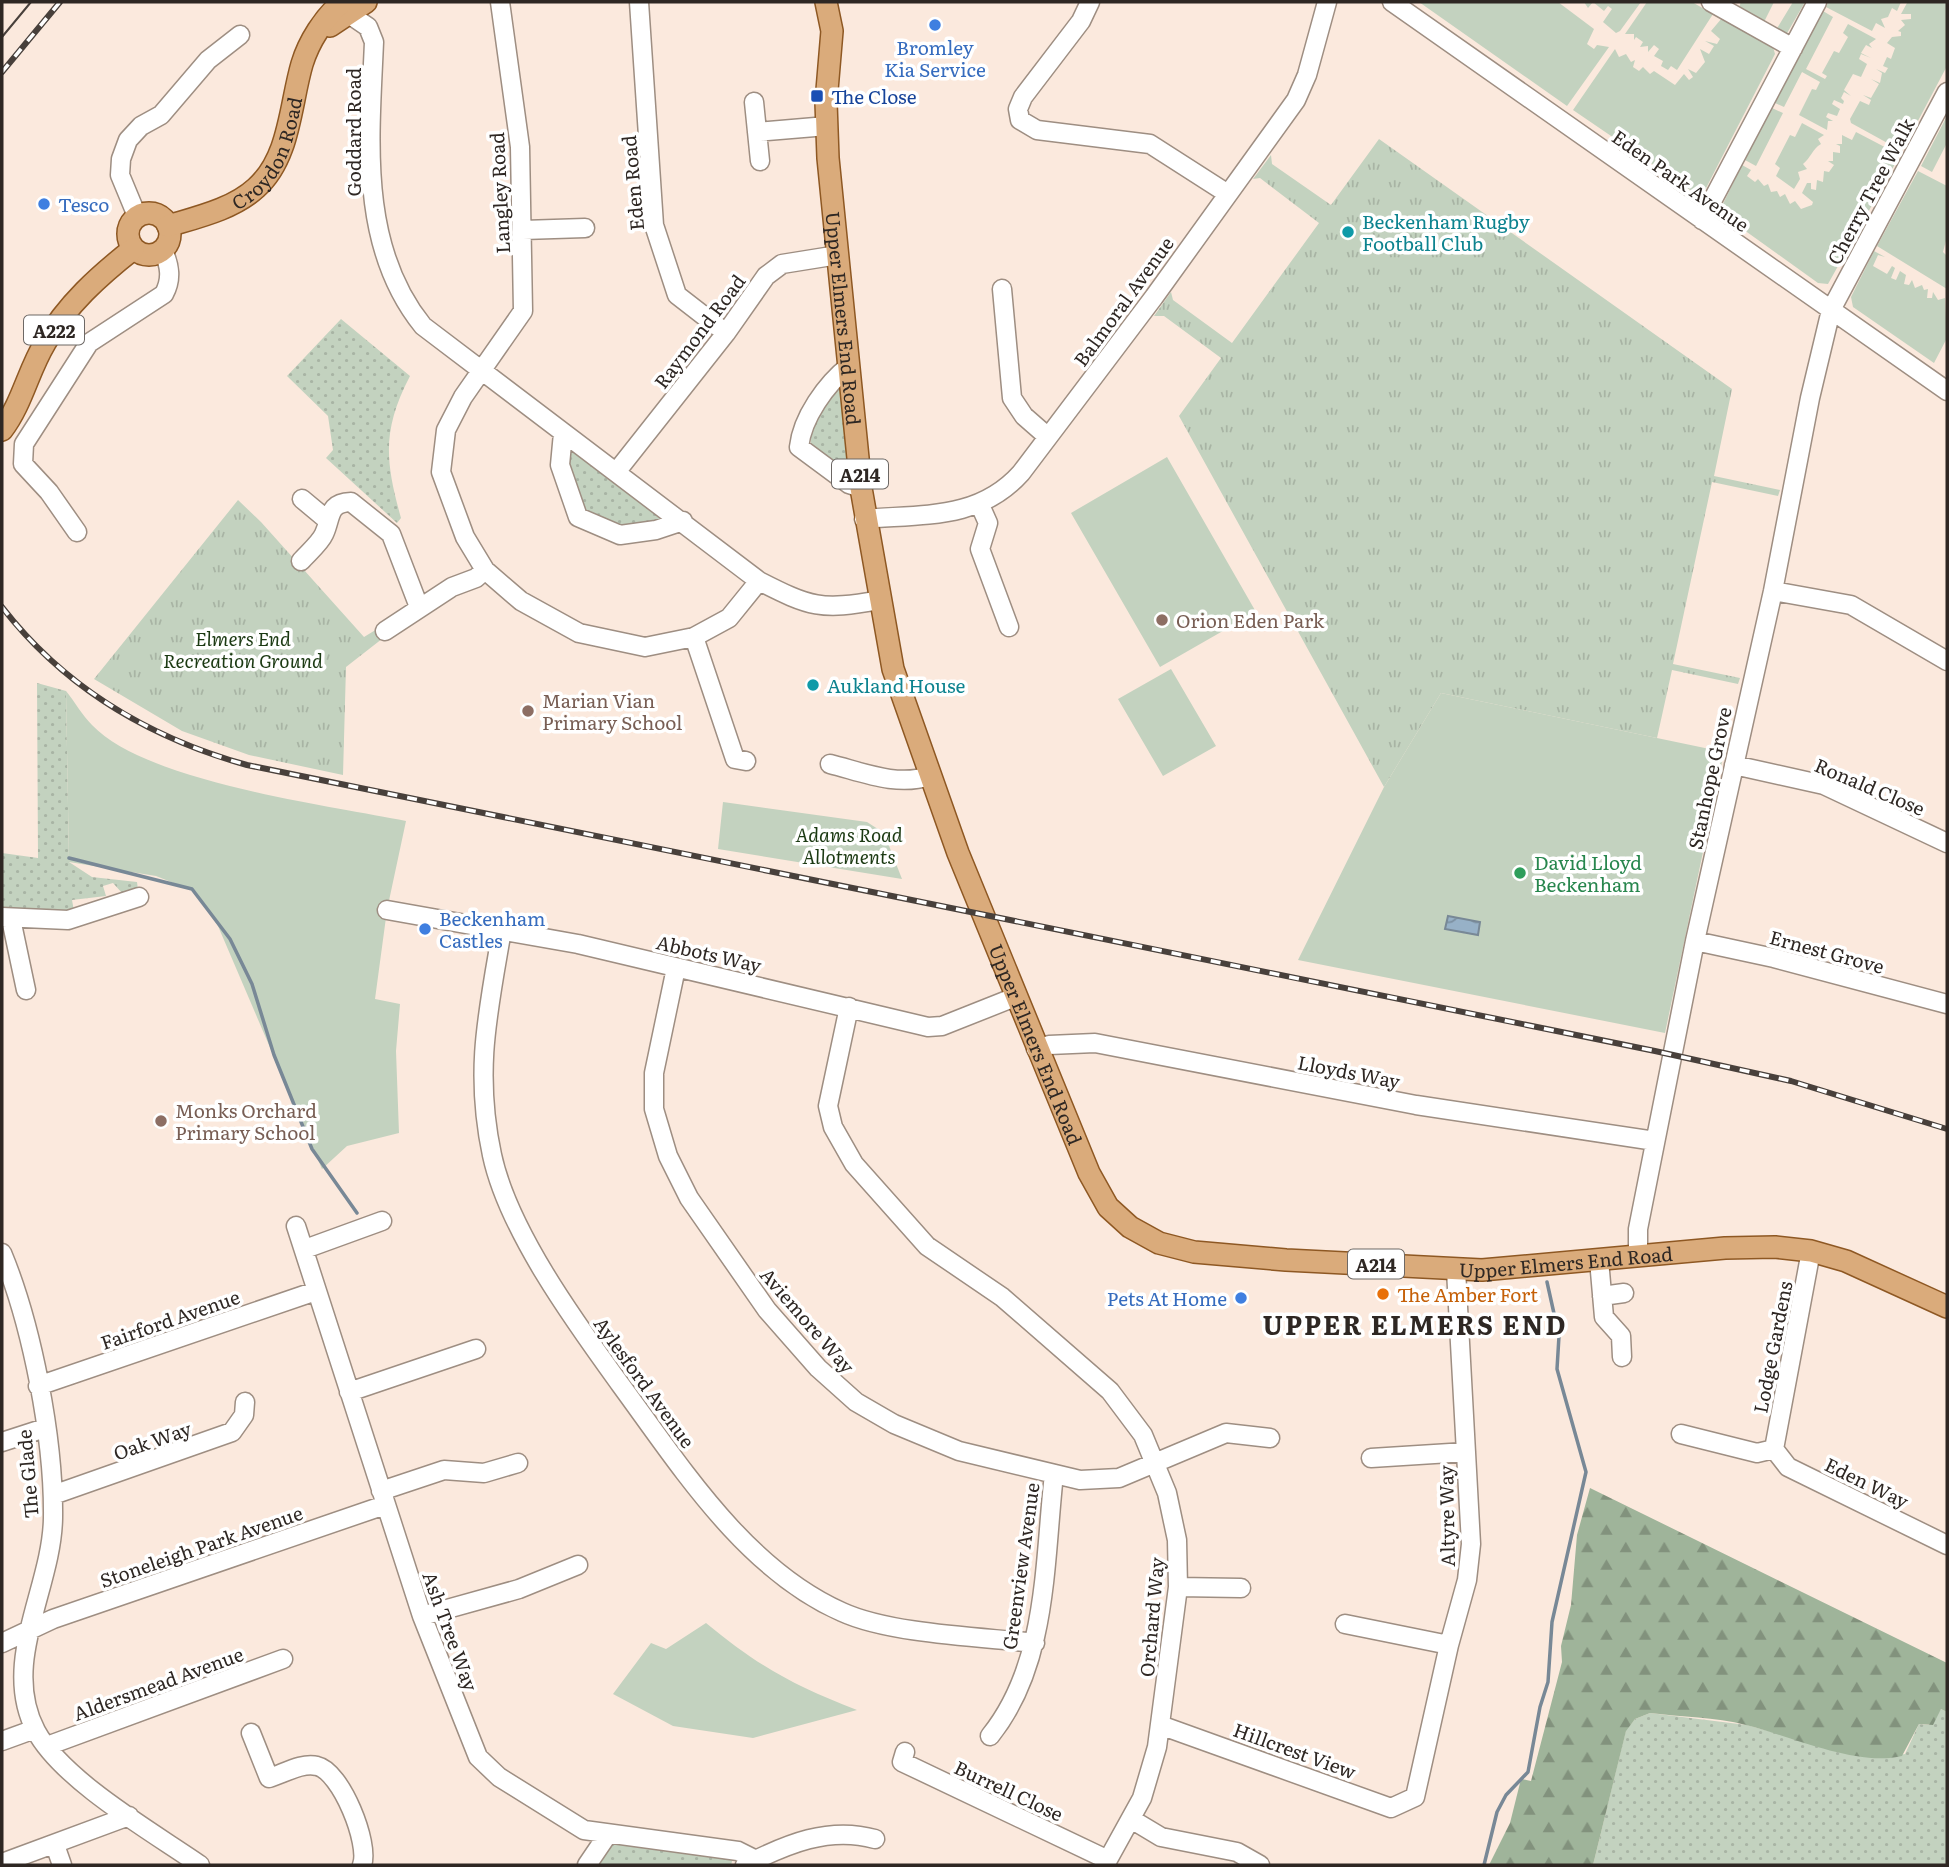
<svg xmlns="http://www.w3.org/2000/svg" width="1949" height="1867" font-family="Literata,serif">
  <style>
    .grass { fill: url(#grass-dots) }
    .forest { fill: url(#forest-firs) }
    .park { fill: url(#park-tufts) }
    .garden { fill: #c3d2bf }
    .water { fill: url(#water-waves); stroke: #788896; stroke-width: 2 }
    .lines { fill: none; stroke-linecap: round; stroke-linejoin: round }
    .stream { stroke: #788896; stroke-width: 3.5 }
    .minor-casing { stroke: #9e8e82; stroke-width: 21 }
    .major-casing { stroke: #8e5823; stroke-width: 24 }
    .minor { stroke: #fff; stroke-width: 18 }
    .major { stroke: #daab7b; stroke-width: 21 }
    .tram { stroke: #48403b; stroke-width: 2 }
    .rail-casing { stroke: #48403b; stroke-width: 6 }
    .rail { stroke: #fff; stroke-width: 3.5; stroke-dasharray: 10; stroke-linecap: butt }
    .shop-dot { fill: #3f7fe0; stroke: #fff; stroke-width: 2.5 }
    .transit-dot { fill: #1a4fb4; stroke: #fff; stroke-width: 2.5 }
    .culture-dot { fill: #0f9aa8; stroke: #fff; stroke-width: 2.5 }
    .education-dot { fill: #8d6e63; stroke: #fff; stroke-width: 2.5 }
    .leisure-dot { fill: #2e9e5b; stroke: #fff; stroke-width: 2.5 }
    .food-dot { fill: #e8710a; stroke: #fff; stroke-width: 2.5 }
    .labels { text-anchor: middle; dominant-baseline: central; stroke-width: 7; stroke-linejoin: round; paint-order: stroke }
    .shield { fill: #fff; stroke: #6d6865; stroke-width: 2 }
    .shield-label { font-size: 18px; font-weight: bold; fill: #2e2723 }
    .shop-label { font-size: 19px; fill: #366cbe; stroke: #fff; text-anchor: start }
    .transit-label { font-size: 19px; fill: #164399; stroke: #fff; text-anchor: start }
    .street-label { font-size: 19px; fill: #2e2723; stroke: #fff }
    .culture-label { font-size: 19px; fill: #0d838f; stroke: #fff; text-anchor: start }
    .education-label { font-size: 19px; fill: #785e54; stroke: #fff; text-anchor: start }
    .park-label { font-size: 19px; font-style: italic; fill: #1b3912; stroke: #fff }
    .leisure-label { font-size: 19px; fill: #27864d; stroke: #fff; text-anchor: start }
    .food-label { font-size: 19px; fill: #c56008; stroke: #fff; text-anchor: start }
    .district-label { font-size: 26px; font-weight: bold; letter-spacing: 2px; fill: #2e2723; stroke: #fff }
  </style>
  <defs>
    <pattern id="grass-dots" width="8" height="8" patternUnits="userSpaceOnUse" patternTransform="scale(1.75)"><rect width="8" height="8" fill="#c3d2bf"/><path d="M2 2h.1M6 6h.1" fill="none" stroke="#a8b4a4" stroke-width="1.8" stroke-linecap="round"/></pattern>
    <pattern id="forest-firs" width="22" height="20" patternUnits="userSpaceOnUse" patternTransform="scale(1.75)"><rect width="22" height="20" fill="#9fb49a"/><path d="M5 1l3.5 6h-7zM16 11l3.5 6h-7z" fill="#82927d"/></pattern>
    <pattern id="park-tufts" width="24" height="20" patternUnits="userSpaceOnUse" patternTransform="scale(1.75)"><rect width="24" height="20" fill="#c3d2bf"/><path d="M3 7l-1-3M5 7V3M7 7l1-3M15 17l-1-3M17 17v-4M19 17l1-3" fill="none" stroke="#a8b4a4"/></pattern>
    <pattern id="water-waves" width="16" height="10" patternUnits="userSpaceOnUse" patternTransform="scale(1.75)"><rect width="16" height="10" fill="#97b1c7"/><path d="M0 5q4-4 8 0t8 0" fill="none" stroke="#7c90a1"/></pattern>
  </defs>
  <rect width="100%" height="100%" fill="#fbe9dd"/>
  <path class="grass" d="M341,319L410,376C382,430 385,461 401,518L397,523L326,458L333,450L328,416L287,376Z
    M841,382L853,478L811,445L810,431Z
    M563,433L683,521L620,535L578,517Z
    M37,683L66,691L69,862L92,877L137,882L138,890L122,893L113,883L103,886L106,896L72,900L74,911L49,914L2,911V853L38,858Z
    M1941,1709L1947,1712V1865H1593L1626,1730L1635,1719L1650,1713L1747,1725L1851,1754L1877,1758L1905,1754L1919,1724L1929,1725Z
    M614,1840L733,1858L731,1865H594Z"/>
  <path class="forest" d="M1590,1488L1947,1663V1712L1941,1709L1933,1725L1919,1724L1902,1756C1857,1767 1790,1736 1746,1725C1715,1717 1681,1717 1650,1713L1635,1719L1626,1731L1593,1865H1489L1510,1823L1521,1779L1531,1781L1562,1662L1561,1646L1571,1605L1577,1535Z"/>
  <path class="park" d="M1379,139L1732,389L1714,476L1780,490L1778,496L1712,482L1673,664L1740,678L1738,684L1672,670L1657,738L1441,693L1384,787L1179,416L1221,358L1164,316H1154L1171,292L1173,300L1232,343L1319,223L1260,178L1253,179L1271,155L1272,164L1331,205Z
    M238,500L261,522L364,637L382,626L387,635L346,667L343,775L249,755L182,731L94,679Z"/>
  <path class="garden" d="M1419,2H1558L1594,29L1587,44L1594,49L1597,45L1609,47L1567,106Z
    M1584,2H1641L1620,31L1616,33L1603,22L1612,9L1608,6L1604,11L1593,2L1588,8Z
    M1647,2H1692L1713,14L1677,70L1671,66L1668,70L1661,66L1663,61L1654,56L1659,49L1654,45L1648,52V46L1640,47L1643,42L1636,37L1634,40V34H1625Z
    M1741,2H1774L1763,24L1738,10Z
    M1793,2H1805L1786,35L1776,30Z
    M1828,2H1901L1897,11L1892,8L1888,17L1881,19L1885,28L1876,23L1872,31L1826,7Z
    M1904,2H1947V66L1902,151L1851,123L1850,119L1860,101L1869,105L1871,100L1863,95L1871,98L1879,84L1871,79L1880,83L1882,73L1876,69L1885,73L1888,68L1883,66L1887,57L1891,59L1895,48L1887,43L1892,37L1901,36V32L1898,31L1905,25L1901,20L1911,19V14H1901L1907,3Z
    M1823,11L1833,17L1806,69L1825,79L1827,76L1822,73L1834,51L1839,53L1848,37L1843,33L1848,24L1876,39L1869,44L1872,48L1866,45L1861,53L1871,58L1861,54L1859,59L1867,64L1861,77L1853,74L1844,90L1851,96L1844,92L1841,98L1844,101L1843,104L1834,100L1832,104L1840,109L1837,116L1828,113L1826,117L1833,121H1828L1827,130L1799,115L1812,89L1816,90L1820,82L1802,72L1784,107L1775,103Z
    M1722,18L1773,47L1775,54L1704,192L1699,196L1573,110L1615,49L1619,57L1626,54L1631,62L1635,60L1633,67L1639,71L1643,67L1650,74L1654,71L1675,85L1684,74L1689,80L1693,77L1688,69L1696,73L1705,62L1700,49L1709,54L1714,46L1705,41L1717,44L1720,39L1711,31Z
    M1772,108L1783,113L1756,166L1745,160Z
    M1947,116V143L1932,172L1921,166Z
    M1802,123L1824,135L1818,139L1821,144C1812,149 1811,158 1803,164L1807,169L1798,172L1800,179L1794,189L1776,176L1780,168L1775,164L1790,135L1795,137Z
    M1856,132L1900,155L1828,284L1818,283L1719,212L1742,165L1751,170L1747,176L1755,182L1758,179L1764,186L1768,184L1771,192L1777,191L1780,197L1785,194L1790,204L1795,201L1801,209L1812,205L1813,202L1802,193L1807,183H1811V189L1816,190L1817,180L1823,182L1824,171L1829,172L1834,165L1828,161H1833V152L1840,153V146L1836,144H1842V135L1852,140Z
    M1918,171L1947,186V237L1943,252L1947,256V289L1877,246Z
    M1874,251L1885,257L1878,255L1873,266L1887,274L1892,266L1895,268L1891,278L1896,280L1900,271L1906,275L1904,284L1909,285L1912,280L1915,288L1922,285L1924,290L1928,289L1927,298H1932L1933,292L1938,300L1945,298L1947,338L1934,363L1853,307L1851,297Z
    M1167,457L1256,612L1160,667L1071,513Z
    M1171,669L1216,746L1163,776L1118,699Z
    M66,691C75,702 82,715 92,725C146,782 327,805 406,821L387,910L375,999L400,1004L396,1051L399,1133L347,1146L322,1169L218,926L196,892L156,876L69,862Z
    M1441,693L1724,752L1665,1033L1298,960L1384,787Z
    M723,802L867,822L884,833L902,879L718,849Z
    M706,1623C758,1666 794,1686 857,1710L753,1738L673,1726L613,1694L651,1643L666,1649Z"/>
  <path class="water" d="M1448,916L1480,922L1478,935L1445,929Z"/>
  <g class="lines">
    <path class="stream" d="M69,858L192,889L230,939L252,984L274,1055L312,1149L357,1213
      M1484,1865L1497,1812L1506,1795L1528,1772L1540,1707L1548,1682L1552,1622L1586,1472L1557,1369L1559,1336L1547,1282"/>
    <defs>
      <path id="minor" d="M500,2L520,147L523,311L463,397L446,430L441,472L465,537L485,570L521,601L579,633L645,647L694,637L729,618L759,581
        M639,2L654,225L677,295L726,333
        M1090,2L1081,21L1023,97L1018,109L1020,120L1037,130L1150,144L1228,194
        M1392,2L1947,391
        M1711,2L1793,48
        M349,14L368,27L374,42C370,138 358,246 423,326L759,581C810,607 821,611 879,600
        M754,102L760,161
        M757,132L827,126
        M137,216L120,175L121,159L128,140L141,126L161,115L208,60L240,35
        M1702,220L1817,2
        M523,230L585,228
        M1002,289L1012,398L1024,416L1048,437
        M849,366C826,384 802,418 799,447L849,484L861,488
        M563,433L560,465L578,517L620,535L656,530L683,521
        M617,471L726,333L766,276L782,264L838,255
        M302,499L326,519
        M980,505L988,523L980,549L1009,627
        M864,519C923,514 979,520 1021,473L1154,297L1296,100L1307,75L1327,2
        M77,532L49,492L23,464L24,444L89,343L164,294C172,279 170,266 163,250
        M301,561C308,553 320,543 324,534C332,517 327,503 351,502L391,534L419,607
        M1773,591L1851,605L1947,661
        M385,631L452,587L476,578L485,570
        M694,637L735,759L746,761
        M830,764C862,772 897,787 929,776
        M1734,765L1824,785L1947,843
        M387,910L578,944L928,1027L942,1026L1015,997
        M2,917L68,920L139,897
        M11,919L26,990
        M502,930C488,1012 474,1071 492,1155C508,1230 575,1322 620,1384C681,1467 745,1569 842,1612C890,1634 981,1637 1035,1643
        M1695,941L1774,958L1947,1004
        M676,968L654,1073V1109L668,1156L689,1198L767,1310L818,1368L856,1402L894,1424L959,1451L1080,1480L1119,1478L1226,1433L1270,1438
        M849,1007L828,1106L833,1127L854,1164L927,1246L1002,1297L1110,1391L1143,1435L1167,1493L1177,1540L1178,1587L1157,1747L1142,1798L1105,1865
        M1036,1049L1049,1045L1095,1043L1416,1105L1655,1141
        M296,1226L422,1616L478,1757L499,1777L584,1830L738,1851L756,1860
        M305,1249L382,1221
        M2,1253C32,1325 54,1439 53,1518C52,1588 0,1663 36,1731C63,1781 154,1833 200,1865
        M1638,1256V1229L1695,941L1773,591L1810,398L1831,310L1947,92
        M1599,1260L1604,1317L1621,1336L1622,1357
        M1602,1296L1624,1293
        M38,1386L316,1291
        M349,1392L476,1349
        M1681,1434L1757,1453L1774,1449
        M2,1442L45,1428
        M1774,1449L1811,1251
        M1774,1449L1788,1467L1947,1545
        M1371,1458L1466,1452
        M381,1491L444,1470L484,1473L518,1463
        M53,1495L232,1432L244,1415L245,1402
        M1178,1587L1241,1588
        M422,1616L519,1589L578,1565
        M1345,1624L1449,1645
        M2,1643L53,1619L385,1505
        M1160,1725L1391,1808L1415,1797L1449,1645L1467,1580L1471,1544L1456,1270
        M251,1733L269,1778C283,1774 302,1762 317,1766C341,1771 370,1844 362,1865
        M990,1736C1048,1664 1044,1563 1054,1474
        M2,1741L35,1729
        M47,1746L283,1659
        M905,1752L902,1762L1108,1860
        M1131,1819L1161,1837L1237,1852L1260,1865
        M55,1845L62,1865
        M2,1863L129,1816
        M587,1865L608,1834
        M745,1865C787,1844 829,1826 875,1839"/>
      <g id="major">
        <path id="s1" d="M826,2L832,31L826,102L828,158L861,488L893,669L958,853L1089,1173L1108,1207L1130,1227L1159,1243L1194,1252L1286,1260L1482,1270L1725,1248L1775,1247L1811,1251L1846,1261L1947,1307"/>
        <path d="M330,26L366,2"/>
        <circle cx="149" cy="234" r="21"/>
        <path id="s2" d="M168,226C198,217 233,209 256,188C290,158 290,105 302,64C309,41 324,18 342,2"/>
        <path d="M2,430C22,404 28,371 45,343C66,305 100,275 133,249"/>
      </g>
    </defs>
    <use href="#minor" class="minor-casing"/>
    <use href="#major" class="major-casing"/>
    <use href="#minor" class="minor"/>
    <use href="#major" class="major"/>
    <path class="tram" d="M2,37L31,2"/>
    <defs>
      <path id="rail" d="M2,72L60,2
        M2,607C64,687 150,738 247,765L1655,1051L1791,1081L1947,1129"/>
    </defs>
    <use href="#rail" class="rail-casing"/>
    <use href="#rail" class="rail"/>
  </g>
  <g class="shop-dot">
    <circle cx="935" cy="25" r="7"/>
    <circle cx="44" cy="204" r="7"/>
    <circle cx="425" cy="929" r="7"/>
    <circle cx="1241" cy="1298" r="7"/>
  </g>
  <rect class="transit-dot" x="810" y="89" width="14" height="14" rx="3.5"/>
  <g class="culture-dot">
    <circle cx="1348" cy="232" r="7"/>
    <circle cx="813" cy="685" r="7"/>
  </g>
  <g class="education-dot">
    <circle cx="1162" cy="620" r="7"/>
    <circle cx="528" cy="711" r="7"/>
    <circle cx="161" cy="1121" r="7"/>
  </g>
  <circle class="leisure-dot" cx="1520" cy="873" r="7"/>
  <circle class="food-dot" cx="1383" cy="1294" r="7"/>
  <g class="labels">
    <g class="shield">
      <rect x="24" y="315.5" width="60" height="29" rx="5"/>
      <rect x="832" y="459.5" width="56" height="29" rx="5"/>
      <rect x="1348" y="1249.5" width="56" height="29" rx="5"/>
    </g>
    <g class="shield-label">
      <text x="54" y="330">A222</text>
      <text x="860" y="474">A214</text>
      <text x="1376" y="1264">A214</text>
    </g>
    <g class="shop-label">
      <text x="935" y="47" text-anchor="middle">Bromley<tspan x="935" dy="22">Kia Service</tspan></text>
      <text x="58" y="204">Tesco</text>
      <text x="439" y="918">Beckenham<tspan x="439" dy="22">Castles</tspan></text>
      <text x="1227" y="1298" text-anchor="end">Pets At Home</text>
    </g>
    <g class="transit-label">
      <text x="831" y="96">The Close</text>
    </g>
    <g class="street-label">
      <text transform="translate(353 132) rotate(-90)">Goddard Road</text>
      <text stroke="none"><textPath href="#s2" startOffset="133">Croydon Road</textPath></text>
      <text transform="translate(1681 180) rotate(35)">Eden Park Avenue</text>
      <text transform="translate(632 183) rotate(-95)">Eden Road</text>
      <text transform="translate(1870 191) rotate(-62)">Cherry Tree Walk</text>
      <text transform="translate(499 193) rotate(-93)">Langley Road</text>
      <text transform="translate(1123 301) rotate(-54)">Balmoral Avenue</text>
      <text stroke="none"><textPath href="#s1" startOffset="318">Upper Elmers End Road</textPath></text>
      <text transform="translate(699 331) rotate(-53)">Raymond Road</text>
      <text transform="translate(1709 778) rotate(-78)">Stanhope Grove</text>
      <text transform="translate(1870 786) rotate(23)">Ronald Close</text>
      <text transform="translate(1827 951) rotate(15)">Ernest Grove</text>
      <text transform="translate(709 953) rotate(13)">Abbots Way</text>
      <text stroke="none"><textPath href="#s1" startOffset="1074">Upper Elmers End Road</textPath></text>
      <text transform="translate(1349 1071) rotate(11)">Lloyds Way</text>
      <text stroke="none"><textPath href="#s1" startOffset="1724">Upper Elmers End Road</textPath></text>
      <text transform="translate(170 1319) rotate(-19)">Fairford Avenue</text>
      <text transform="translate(808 1320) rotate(49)">Aviemore Way</text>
      <text transform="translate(1772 1347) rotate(-79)">Lodge Gardens</text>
      <text transform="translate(645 1382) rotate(54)">Aylesford Avenue</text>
      <text transform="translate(152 1440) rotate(-19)">Oak Way</text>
      <text transform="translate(27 1474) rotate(-95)">The Glade</text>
      <text transform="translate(1867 1482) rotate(26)">Eden Way</text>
      <text transform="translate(1446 1516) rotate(-91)">Altyre Way</text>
      <text transform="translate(201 1546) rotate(-19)">Stoneleigh Park Avenue</text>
      <text transform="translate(1020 1566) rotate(-82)">Greenview Avenue</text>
      <text transform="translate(1151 1617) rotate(-85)">Orchard Way</text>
      <text transform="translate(451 1631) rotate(70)">Ash Tree Way</text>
      <text transform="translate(158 1683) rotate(-20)">Aldersmead Avenue</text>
      <text transform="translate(1295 1750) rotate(20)">Hillcrest View</text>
      <text transform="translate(1009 1790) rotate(25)">Burrell Close</text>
    </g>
    <g class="culture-label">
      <text x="1362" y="221">Beckenham Rugby<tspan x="1362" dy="22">Football Club</tspan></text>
      <text x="827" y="685">Aukland House</text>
    </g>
    <g class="education-label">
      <text x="1176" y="620">Orion Eden Park</text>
      <text x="542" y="700">Marian Vian<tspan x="542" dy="22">Primary School</tspan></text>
      <text x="175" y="1110">Monks Orchard<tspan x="175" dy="22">Primary School</tspan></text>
    </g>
    <g class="park-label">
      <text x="243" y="638">Elmers End<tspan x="243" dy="22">Recreation Ground</tspan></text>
      <text x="849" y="834">Adams Road<tspan x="849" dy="22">Allotments</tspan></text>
    </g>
    <g class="leisure-label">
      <text x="1534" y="862">David Lloyd<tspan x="1534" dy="22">Beckenham</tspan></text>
    </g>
    <g class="food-label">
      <text x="1397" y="1294">The Amber Fort</text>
    </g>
    <g class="district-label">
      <text x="1415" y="1323">UPPER ELMERS END</text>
    </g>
  </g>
  <rect width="1949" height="1867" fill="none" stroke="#2e2723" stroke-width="7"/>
</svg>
